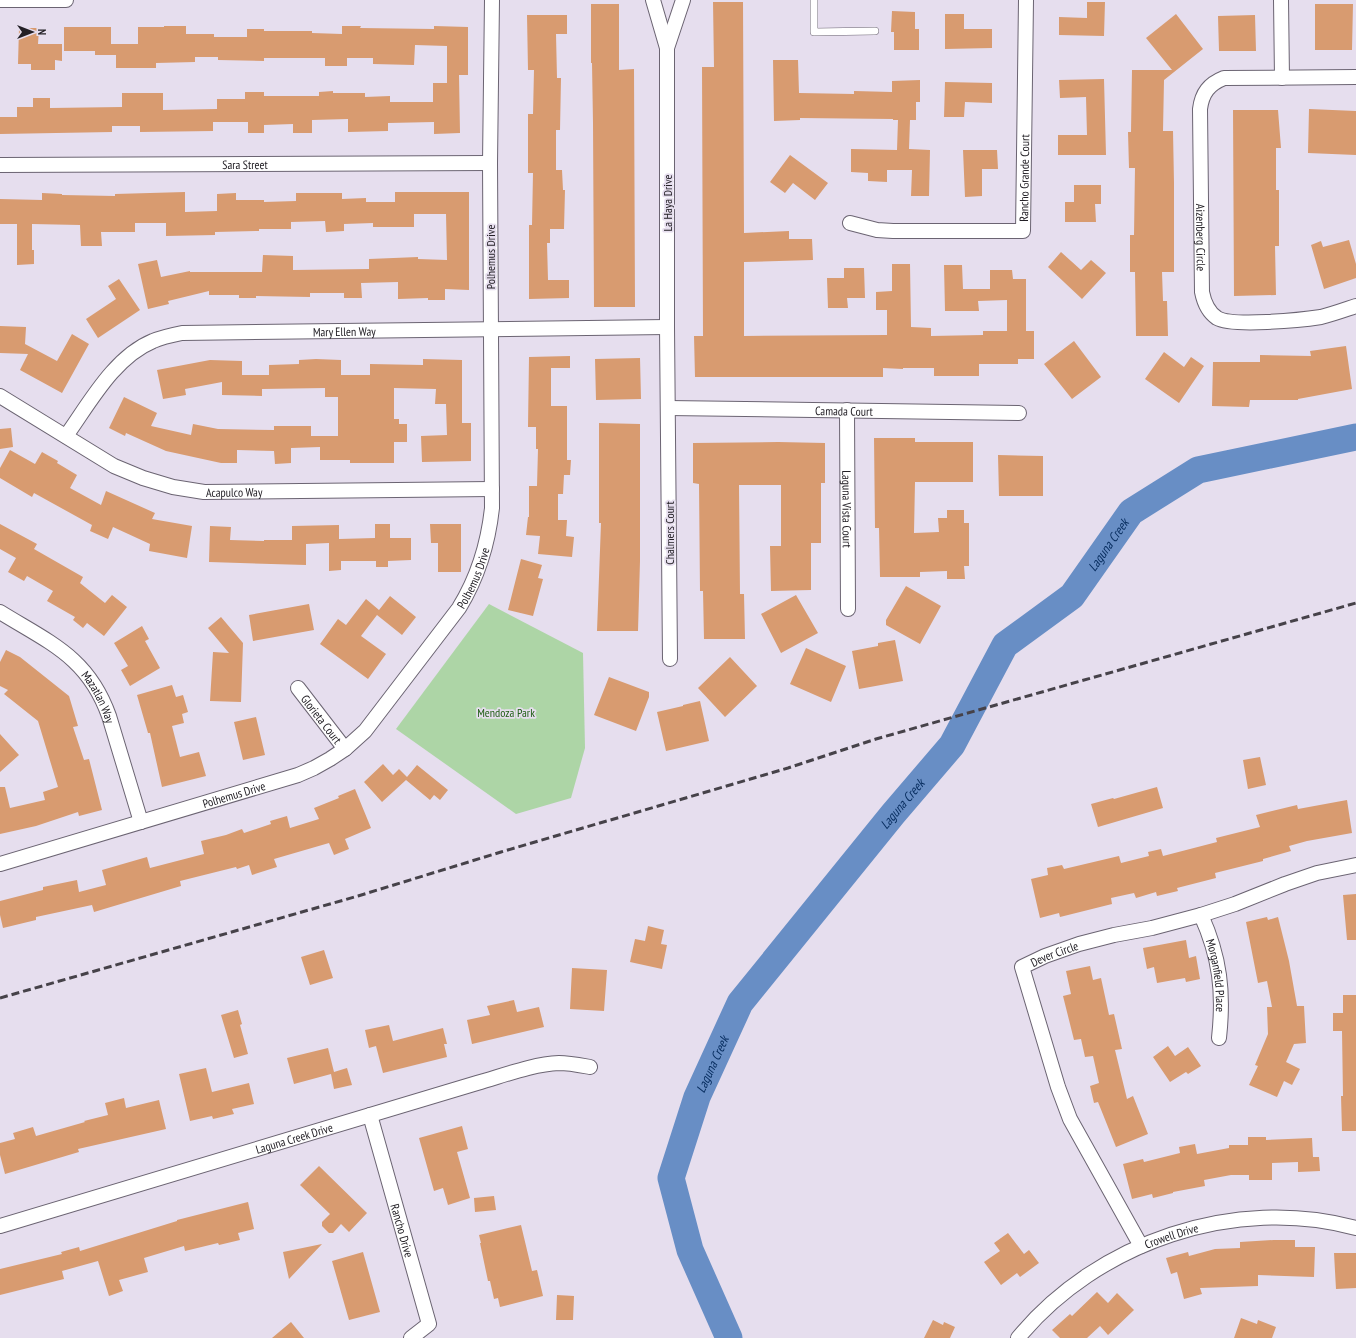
<svg xmlns="http://www.w3.org/2000/svg" width="1356" height="1338" font-family="'PT Sans Narrow',sans-serif">
  <style>
    .green { fill: #add5a6 }
    .lines { fill: none; stroke-linecap: round; stroke-linejoin: round }
    .river { stroke: #688ec5; stroke-width: 27 }
    .building { fill: #d89b70 }
    .service-casing { stroke: #6b6472; stroke-width: 8 }
    .minor-casing { stroke: #6b6472; stroke-width: 16 }
    .service { stroke: #fff; stroke-width: 7 }
    .minor { stroke: #fff; stroke-width: 14 }
    .rail { stroke: #464249; stroke-width: 3; stroke-dasharray: 8 4; stroke-linecap: butt }
    .labels { text-anchor: middle; dominant-baseline: central; stroke-width: 3.5; stroke-linejoin: round; paint-order: stroke }
    .street-label { font-size: 12px; fill: #232026; stroke: #e6deee }
    .park-label { font-size: 12px; fill: #1f5d14; stroke: #e6deee }
    .water-label { font-size: 13px; font-style: italic; fill: #082e60; stroke: #e6deee }
  </style>
  <rect width="100%" height="100%" fill="#e6deee"/>
  <path class="green" d="M489,604L583,653L585,748L571,798L516,814L396,729Z"/>
  <g class="lines">
    <path class="river" id="s1" d="M729,1338L690,1250L671,1178L697,1097L740,1003L893,814L952,745L1005,645L1072,596L1131,512L1198,470L1356,437"/>
  </g>
  <path class="building" d="M713,2H743L744,233L789,231V239H812L813,260L744,262V336L887,335V310H876V292L892,291V264H910L911,327L931,328V336L983,335V331H1007V300L978,301L979,311H945L944,265H962L963,289H990V270H1012L1013,279H1026V331H1034V359H1018V364H979V376H934V368H903V369L883,368V377H695L694,336H703L702,67H714Z
    M1087,2H1105L1104,36L1059,35V17L1087,18Z
    M591,4H619V70L634,69L635,307H594L593,123L592,63H591Z
    M1315,4H1353L1352,50H1315Z
    M892,11L915,12V29H919V50H894V32H891Z
    M945,14H964V29H992V48L945,49Z
    M1176,14L1203,49L1164,80L1163,131H1173L1174,183V272H1162L1163,301H1167L1168,336H1136L1135,272H1130V235H1134L1135,168H1129L1128,132H1131L1132,70H1172L1146,38Z
    M527,15H567V34H556L557,78H561L560,130H556V170H562L563,190H565L564,229H550V243H547L548,280H569V298L529,299V225H532L533,173H528V114H533L534,70H528Z
    M1255,15L1256,51H1219L1218,16Z
    M164,26H186V34H214V37H247V29H264V31H312V33L342,34V26H361L360,28L434,29V26L468,27V75H459L460,133L434,134V122L388,123V131L348,132V119L312,120V133H293V124L264,125V133H248V122H213V131L140,132V126H112V132L0,134V117H17V107H33V98H50V108L122,107V93H163V110L217,109V99H245V92H264V96H319V92L333,91V93H365V97L390,96V102H433V83H447V46L415,45L414,65L373,64V58H347V66H325V58H264V61L218,60V57H195V62L156,63V68H116V55H95V51H64V27H111V44H138V27H164Z
    M19,28H39L38,44H62V61L55,60V70H31V64H18Z
    M773,60H798L799,93L854,94V91L892,92V81L920,80V102H916V120H910L909,149L930,150L929,196H911L912,170H887V182L868,181V173L851,172V149L897,150L898,120H893V119L800,118V120L774,121Z
    M1104,79L1106,155H1058V135H1087L1086,97L1060,98L1059,80Z
    M945,82L992,83V103L965,102L964,117H944Z
    M1309,109L1356,111V155L1308,153Z
    M1233,110H1278L1281,148H1276V190H1279V246H1275L1276,295L1234,296Z
    M963,150H997L998,169H982V196L965,197Z
    M790,155L828,183L815,200L793,183L785,193L770,182Z
    M1074,185H1101V204H1095L1096,222H1065V202H1074Z
    M185,192V212L217,211V194L236,193V200H264V202L296,201V193H342V199L366,198V202H395V192H469V290L445,289V300H428V298L398,299V282L361,283L362,298H344V293H310V297L256,296V298H239V295H209V291L168,301L169,304L148,309L138,264L157,260L161,277L190,271V272H262L263,255L293,256V270L369,269V259L418,257V259L447,260L446,214H414V227H373V223L344,224V231L326,232L325,221L291,222V229H259V231L215,232V235L166,236V223H135V232H101L102,246H81L80,225L32,224V250H34V264L17,265V224H0V199L42,200V193L62,194V195L115,196V194Z
    M1349,240L1356,264V278L1324,289L1311,245L1321,241L1323,247Z
    M1061,252L1081,270L1091,260L1106,273L1082,299L1048,267Z
    M844,268H864L865,298H847L848,308H828L827,278H844Z
    M119,279L140,310L98,338L86,319L116,299L108,286Z
    M0,326L26,327L25,344L57,361L72,334L89,344L62,393L20,370L28,354L0,353Z
    M1074,341L1101,377L1072,399L1044,364Z
    M1346,346L1352,389L1298,399V400H1250L1249,407L1212,406L1213,362H1260V355L1311,356L1310,351Z
    M1164,352L1184,367L1191,357L1204,366L1179,403L1145,379Z
    M570,356V368H551V406H567V460H571L570,475H564L563,494H558V520H567L566,536L574,537L572,557L538,554L540,536L526,535L528,517H529V486H537L538,449H536V427H528L529,357Z
    M640,358L641,399L596,400L595,359Z
    M316,359L341,360V375H370V364L423,365V359L462,360V423H471V461L422,462L421,436L447,435L446,404H435L436,389L394,388V419H399V424H407V442H394V463H350V460H320V447L291,448V463L275,464L274,451L237,450V463H221L166,451L126,433L125,436L109,428L124,397L157,413L151,426L191,435L193,424L218,429L274,430V426H311V436H338V397H325V388L262,389V396L222,395V382L185,389L186,395L163,399L157,370L210,360L242,361V375H269V365L299,364V360Z
    M599,423L640,424V561L638,631H597L601,523H599Z
    M11,428L13,447L0,449V429Z
    M874,438H915V442H973V482H915L914,533L939,532L938,518H947V510H964V523H969V566H964L965,579H947V571L920,572V577H880L879,528H875Z
    M778,442L825,443V483H821V543H811V590L771,591L770,546H781V485H739L740,594H744L745,639H704L703,591H700L699,484L693,483V443Z
    M10,450L35,464L42,452L58,461L57,463L77,475L70,488L101,505L106,491L155,513L152,519L192,526L187,558L149,551L150,544L113,527L108,539L90,531L92,525L34,493L32,497L0,478V468Z
    M998,455L1043,456V496H999Z
    M0,524L37,544L34,549L83,577L80,583L105,603L112,595L127,607L104,636L87,623L83,628L73,620L75,617L47,601L53,591L27,576L24,581L8,572L16,558L0,549Z
    M375,524H390V538H411V560L388,561V567H376V561H341V570L329,571V543L306,544V565L209,562L210,526L231,527L230,540L264,541V540H292V526L339,525V539L375,538Z
    M430,524H461V572H438V543H431Z
    M521,559L542,565L538,578L543,579L533,616L508,610Z
    M906,586L941,606L920,644L886,625V620Z
    M796,595L818,633L781,653L761,614Z
    M390,596L416,617L402,635L377,615L361,636L386,654L368,679L320,644L338,619L346,625L366,599L379,610Z
    M309,604L314,630L253,641L249,615Z
    M221,617L243,643L241,702L210,701L213,652L229,653L208,628Z
    M142,626L149,639L145,641L160,668L130,686L121,670L128,666L114,643Z
    M895,640L903,681L859,689L852,651L878,646V643Z
    M806,648L846,666L831,702L790,684Z
    M6,650L20,657L69,696L78,726L73,727L84,760L89,759L102,810L79,816L78,812L36,826L0,834V787H5L10,808L45,800L43,792L58,787L38,721L4,694L8,690L0,686V662Z
    M730,657L757,686L725,717L698,688Z
    M609,677L649,692V697L636,731L594,715Z
    M172,685L176,697L183,695L188,712L182,714L184,723L172,726L180,757L199,752L206,776L162,787L150,733H148L137,695Z
    M700,701L709,741L666,751L657,712L683,706V705Z
    M256,717L265,755L243,760L234,722Z
    M0,734L19,755L0,772Z
    M1260,757L1266,785L1248,789L1243,760Z
    M383,764L393,775L399,769L407,777L417,765L448,790L440,800L434,795L430,800L406,780L382,802L364,782Z
    M1157,787L1163,808L1098,827L1091,804L1113,798L1114,799Z
    M355,789L371,828L345,839L349,849L334,855L329,843L274,859L277,867L252,875L249,865L237,869L236,867L180,881L181,886L94,912L92,905L36,917V920L3,928L0,915V901L43,890V887L77,880L79,892L106,885L102,870L147,857L150,868L204,854L201,841L226,835L242,829L244,833L271,824L270,821L287,816L290,828L319,819L314,808L339,798L338,796Z
    M1347,800L1352,833L1307,841L1289,846L1291,851L1263,859V861L1215,873L1216,878L1177,888L1178,891L1157,896L1156,892L1136,898L1134,893L1111,898L1112,904L1060,917L1059,913L1040,918L1031,879L1048,875L1047,868L1062,865L1064,869L1119,856L1121,863L1149,856L1148,852L1161,849L1163,856L1217,842L1216,838L1260,827L1256,815L1297,805L1298,809Z
    M1356,894V940H1347L1343,895Z
    M1267,917L1268,920L1278,917L1289,961L1297,1006H1304L1306,1043L1294,1044L1286,1062L1300,1069L1292,1085L1284,1081L1277,1097L1249,1085L1258,1066L1255,1065L1268,1034L1267,1007H1272L1267,981L1258,983L1246,922Z
    M648,926L664,930L661,944L667,945L662,969L630,962L635,939L645,941Z
    M1186,940L1189,958L1196,956L1200,979L1186,982L1185,978L1157,983L1154,967L1147,969L1143,948Z
    M324,950L333,978L310,985L301,957Z
    M1090,966L1093,980L1101,978L1109,1015L1114,1014L1122,1049L1115,1050L1127,1099L1133,1096L1148,1134L1116,1147L1098,1102L1094,1103L1090,1086L1099,1083L1093,1056L1085,1057L1081,1039L1074,1040L1063,996L1071,994L1066,971Z
    M572,968L607,970L604,1011L570,1009Z
    M1343,995H1356V1131H1342L1341,1096H1343L1342,1031H1333V1013H1343Z
    M514,1000L517,1012L539,1007L544,1027L472,1044L467,1020L490,1015L487,1006Z
    M238,1010L242,1024L240,1025L248,1054L234,1058L221,1015Z
    M389,1025L393,1041L443,1028L447,1044H444L447,1057L383,1073L376,1046L369,1048L365,1030Z
    M1168,1046L1175,1056L1188,1047L1201,1066L1188,1074L1186,1072L1170,1082L1153,1057Z
    M328,1048L334,1072L347,1068L352,1085L334,1089L331,1074L294,1084L287,1058Z
    M206,1068L212,1092L249,1083L254,1104L232,1109L234,1114L213,1119L212,1116L190,1121L179,1074Z
    M124,1098L126,1108L159,1100L166,1129L78,1149L79,1152L5,1174L0,1155V1143L15,1139L13,1133L33,1127L36,1136L85,1122L84,1121L108,1115L105,1103Z
    M462,1126L468,1149L457,1152L470,1198L448,1205L443,1188L434,1191L419,1138Z
    M1248,1137H1266V1140L1312,1138L1313,1157H1319L1320,1171L1298,1172V1162L1272,1163V1180H1249V1175H1231L1204,1180L1205,1186L1173,1192V1193L1153,1198L1152,1194L1132,1199L1123,1164L1143,1159L1144,1162L1180,1153L1179,1147L1195,1144L1197,1154L1229,1148V1145H1248Z
    M319,1166L367,1213L349,1232L341,1224L333,1233H329L322,1226V1222L330,1214L300,1185Z
    M494,1196L496,1210L475,1212L474,1198Z
    M248,1202L254,1229L238,1233L240,1240L219,1245L218,1243L185,1251L184,1246L144,1258L148,1272L119,1280L123,1291L109,1296L98,1261L62,1271L64,1279L0,1295V1269L62,1254L61,1252L79,1247L80,1251L177,1221V1220Z
    M521,1225L532,1271L537,1270L543,1296L500,1307L498,1298L494,1299L490,1281H488L480,1243H481L479,1235Z
    M1008,1233L1024,1254L1029,1250L1039,1263L1020,1277L1017,1273L1001,1285L984,1262L1000,1251L994,1243Z
    M1274,1240H1295V1247H1315L1314,1277L1258,1275V1286L1200,1288L1202,1294L1184,1299L1177,1272L1171,1274L1166,1258L1188,1252L1189,1256L1215,1249L1240,1248V1242Z
    M322,1244L289,1279L283,1252Z
    M363,1252L380,1312L349,1320L332,1261Z
    M1334,1253H1356V1288L1336,1289Z
    M1097,1292L1108,1303L1117,1293L1134,1310L1108,1335L1100,1326L1087,1338H1060L1052,1330L1070,1314L1072,1316Z
    M557,1295L574,1296L573,1320H556Z
    M1241,1318L1257,1324L1258,1320L1276,1327L1272,1338H1234Z
    M933,1320L943,1325L944,1322L955,1327L950,1338H924Z
    M291,1322L304,1338H272Z"/>
  <g class="lines">
    <defs>
      <path id="service" d="M814,0V32L875,31"/>
      <g id="minor">
        <path d="M0,0H66"/>
        <path d="M653,0L667,48"/>
        <path d="M1281,0L1282,78"/>
        <path id="s2" d="M1356,77L1224,78C1209,84 1202,93 1200,109L1202,292C1204,302 1208,312 1217,318C1232,327 1301,320 1321,317C1333,314 1344,310 1356,306"/>
        <path id="s3" d="M0,165L490,163"/>
        <path id="s4" d="M850,223L877,230L893,231H1023L1026,0"/>
        <path id="s5" d="M0,396L114,466L143,478L173,487L204,492L492,489"/>
        <path id="s6" d="M668,408L1019,413"/>
        <path id="s7" d="M847,410L848,609"/>
        <path id="s8" d="M66,436C89,404 114,357 153,341C162,337 172,335 182,333L667,327"/>
        <path id="s9" d="M0,612C50,643 88,657 109,716L141,822"/>
        <path d="M670,659L667,327V48L683,0"/>
        <path id="s10" d="M298,688L345,749"/>
        <path id="s11" d="M0,864L298,775L314,768L330,759L345,749L365,731L459,608C478,577 488,545 492,508L490,163L492,0"/>
        <path id="s12" d="M1201,915C1220,957 1224,992 1219,1038"/>
        <path id="s13" d="M370,1115L429,1324L411,1338"/>
        <path id="s14" d="M0,1226L477,1083C502,1076 533,1064 559,1063C569,1063 579,1065 590,1067"/>
        <path id="s15" d="M1141,1246L1070,1119L1058,1087L1022,967L1045,956L1079,944L1114,935L1152,928L1201,915L1235,904L1285,884L1317,873L1356,865"/>
        <path id="s16" d="M1018,1338C1097,1242 1235,1195 1356,1228"/>
      </g>
    </defs>
    <use href="#service" class="service-casing"/>
    <use href="#minor" class="minor-casing"/>
    <use href="#service" class="service"/>
    <use href="#minor" class="minor"/>
    <path class="rail" d="M0,998L358,896L501,852L788,768L876,739L1356,603"/>
  </g>
  <g class="labels">
    <g class="street-label">
      <text stroke="none"><textPath href="#s3" startOffset="245">Sara Street</textPath></text>
      <text stroke="none"><textPath href="#s4" startOffset="227">Rancho Grande Court</textPath></text>
      <text transform="translate(667 203) rotate(-90)">La Haya Drive</text>
      <text stroke="none"><textPath href="#s2" startOffset="302">Aizenberg Circle</textPath></text>
      <text transform="translate(490 257) rotate(-90)">Polhemus Drive</text>
      <text stroke="none"><textPath href="#s8" startOffset="323">Mary Ellen Way</textPath></text>
      <text stroke="none"><textPath href="#s6" startOffset="176">Camada Court</textPath></text>
      <text stroke="none"><textPath href="#s5" startOffset="258">Acapulco Way</textPath></text>
      <text stroke="none"><textPath href="#s7" startOffset="99">Laguna Vista Court</textPath></text>
      <text transform="translate(669 533) rotate(-90)">Chalmers Court</text>
      <text stroke="none"><textPath href="#s11" startOffset="580">Polhemus Drive</textPath></text>
      <text stroke="none"><textPath href="#s9" startOffset="133">Mazatlan Way</textPath></text>
      <text stroke="none"><textPath href="#s10" startOffset="39">Glorieta Court</textPath></text>
      <text stroke="none"><textPath href="#s11" startOffset="244">Polhemus Drive</textPath></text>
      <text stroke="none"><textPath href="#s15" startOffset="340">Dever Circle</textPath></text>
      <text stroke="none"><textPath href="#s12" startOffset="63">Morganfield Place</textPath></text>
      <text stroke="none"><textPath href="#s14" startOffset="307">Laguna Creek Drive</textPath></text>
      <text stroke="none"><textPath href="#s13" startOffset="120">Rancho Drive</textPath></text>
      <text stroke="none"><textPath href="#s16" startOffset="187">Crowell Drive</textPath></text>
    </g>
    <g class="park-label">
      <text x="506" y="712">Mendoza Park</text>
    </g>
    <g class="water-label">
      <text stroke="none"><textPath href="#s1" startOffset="952">Laguna Creek</textPath></text>
      <text stroke="none"><textPath href="#s1" startOffset="616">Laguna Creek</textPath></text>
      <text stroke="none"><textPath href="#s1" startOffset="292">Laguna Creek</textPath></text>
    </g>
  </g>
  <g transform="translate(32 32) rotate(90)" stroke="#e6deee" stroke-width="3" paint-order="stroke">
  <path d="M0-3L7 15L0 10L-7 15Z" fill="#232026"/>
  <text y="-6" font-size="11" font-weight="bold" text-anchor="middle" fill="#232026">N</text>
  </g>
</svg>
